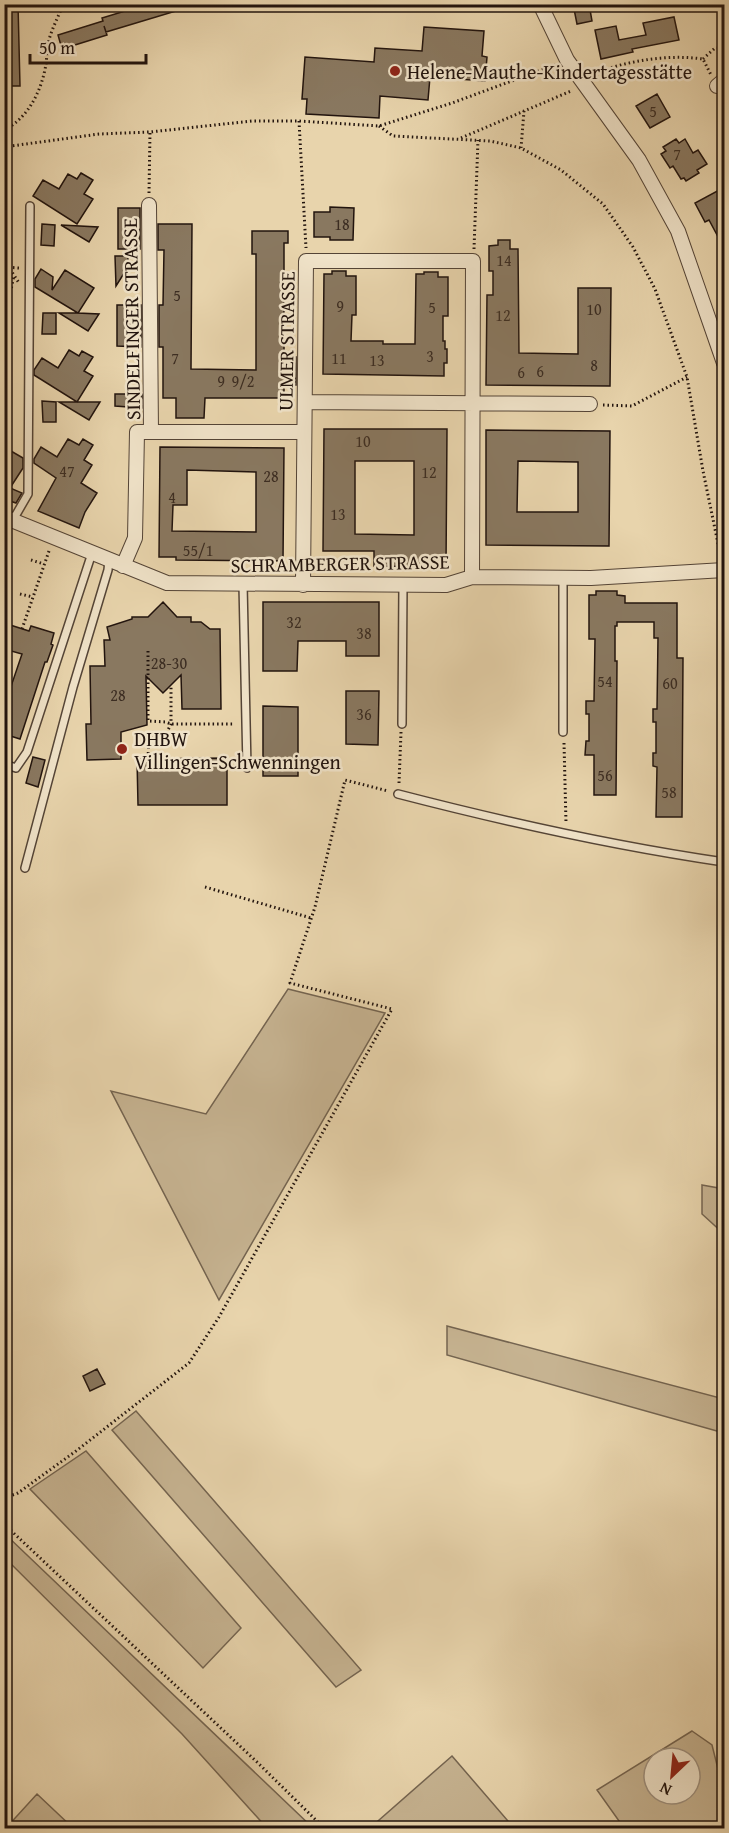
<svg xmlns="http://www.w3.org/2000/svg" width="729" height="1833" font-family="'Gentium Book Plus',serif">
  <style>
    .green { fill: #c6b391; stroke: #746450; stroke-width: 1.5; fill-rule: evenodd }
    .building { fill: #897860; stroke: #22140e; stroke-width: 1.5; fill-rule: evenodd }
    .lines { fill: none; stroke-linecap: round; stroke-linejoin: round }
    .lane-casing { stroke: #544436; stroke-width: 10 }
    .street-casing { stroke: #544436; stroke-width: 16 }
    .path { stroke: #22140e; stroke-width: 3; stroke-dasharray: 1.5 3; stroke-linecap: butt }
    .lane { stroke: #f0e3c9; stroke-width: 7 }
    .street { stroke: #f0e3c9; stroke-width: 14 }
    .poi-dot { fill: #8f2418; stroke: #f0e3c9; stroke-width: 2 }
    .labels { text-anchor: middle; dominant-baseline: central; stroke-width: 5; stroke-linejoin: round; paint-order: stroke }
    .number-label { font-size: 16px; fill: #3c2d22 }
    .poi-label { font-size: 20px; fill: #22140e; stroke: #f0e3c9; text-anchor: start }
    .street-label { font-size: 20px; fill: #22140e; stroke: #f0e3c9 }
  </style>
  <rect width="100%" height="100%" fill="#e8d4ac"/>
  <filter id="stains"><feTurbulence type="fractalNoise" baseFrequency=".00333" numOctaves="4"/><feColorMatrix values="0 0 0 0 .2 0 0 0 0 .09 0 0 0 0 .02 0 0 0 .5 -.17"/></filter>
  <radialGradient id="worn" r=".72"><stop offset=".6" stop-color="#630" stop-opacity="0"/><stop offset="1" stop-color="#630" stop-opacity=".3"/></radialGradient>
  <path class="green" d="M288,989L385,1013L219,1300L111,1091L206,1114Z
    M702,1185L724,1189V1234L702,1214Z
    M447,1326L724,1399V1433L447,1355Z
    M136,1411L361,1670L336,1687L112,1430Z
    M86,1451L241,1628L203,1668L30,1489Z
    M5,1534L313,1828H267L182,1734L5,1558Z
    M692,1731L712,1745L722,1785L724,1788V1828H624L597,1790ZM654,1758H690V1794H654Z
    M452,1756L514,1828H370Z
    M37,1794L73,1828H6Z"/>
  <path class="building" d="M4,4H18L20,86H4Z
    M148,4H186V8L106,32L104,26L107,35L62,49L58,35L103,21L102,18Z
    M573,4H589L592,21L577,24Z
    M674,17L679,40L632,49L633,52L601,59L595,30L616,26L619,40L646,35L643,23Z
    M424,27L484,31L482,56L487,57L485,81L430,77L428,100L380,96L379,118L306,114L307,99H302L305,57L374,62L375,48L422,51Z
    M657,94L670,117L650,128L636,106Z
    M676,139L679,143L685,139L693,153L698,150L707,164L697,170L699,173L686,181L684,178L681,179L673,166L670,168L661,154L666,151L663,147Z
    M81,173L93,180L84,194L93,199L77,224L33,196L43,180L59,189L68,174L77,179Z
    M721,189L724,196V248L709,220L705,222L695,203Z
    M330,207L354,208L353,240H330V237H314V212H330Z
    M118,208H140V249H118Z
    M42,224L55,225L54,246L41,245Z
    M158,224H192L191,369L256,370V254H252V231H288V243H284V357H296V385H284V398H205L204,418H176V398H163V347H159V305H163L164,250H158Z
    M61,225L98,227L89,242Z
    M498,240H510V249H518L519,353L578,354V288H611L610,386L486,385L487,295H493V271H489V246L498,245Z
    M115,256H128V267L116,286Z
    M41,269L53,277L52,290L65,270L94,288L78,313L99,314L88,331L59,313H78L35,287V279Z
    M332,271H346V276H356V315H352L351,341H383V344H415L416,274H424V272H438V277H448V316H443V341H445V349H447V363H444V376L323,374L324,274H332Z
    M117,305H141V347L117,346Z
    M43,313H56V334H42Z
    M69,350L79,356L82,351L93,357L84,371L93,376L77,402L34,375V370L42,358L58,368Z
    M115,394H142V408L115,406Z
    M42,401L56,402V422H43Z
    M59,402H100L89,420Z
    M324,429H447L446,567L374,566V551H323ZM355,461H414V535L355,534Z
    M486,430L610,431L609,546L486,545ZM518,461L578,462V512H517Z
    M68,439L79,445L83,439L93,445L84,460L92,465L81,483L97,493L85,512L79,528L38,511L56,478L34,463V459L41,447L57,457Z
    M4,447L23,458V468L10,488L22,493L16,503L4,499Z
    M160,447L284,448L283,561L176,560V557H159ZM187,470L256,472V532L172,531L173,505H187Z
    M596,591H617V595L625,596V603H677V658H683L682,817H656L657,767L653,766V753H656V722H653V709H657L658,638H654V622H617V626H615V661H617L616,795H594V755H585L586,741H589V714H586V701H594L595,639H589V595H596Z
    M163,602L177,617H191V622H201L210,629H220L221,709H182L181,675L163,693L146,676L147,725L121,732V759L87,760L86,724H91L90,666H105L104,640H110L107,627L132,619V617H148Z
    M263,602H379V656H346V641H298L297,671H263Z
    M4,623L29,631L31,626L54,633L51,644L53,645L47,662H45L20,739L4,734V707L22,654L4,649Z
    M346,691H379L378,745L346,744Z
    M263,706L298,707V776H263Z
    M33,757L45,760L38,787L26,783Z
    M227,758V805H138L137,759Z
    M97,1369L105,1384L90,1391L83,1376Z"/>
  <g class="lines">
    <defs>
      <path id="lane" d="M13,520L28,494L30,206
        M563,578V732
        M243,584L247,768
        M402,724L403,584
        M4,764L16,768L27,752L92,553
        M398,794C506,822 614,846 724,862
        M25,868L73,687L108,570L109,560"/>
      <path id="street" d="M540,4L567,60L639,160L678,231L724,363
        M717,86L724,80
        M149,205L151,432
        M305,402L590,404
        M4,517L167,583L446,585L472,577L591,578L724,570
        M123,566L135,538L137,432H304
        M303,585L306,261H473L472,577"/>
    </defs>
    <use href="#lane" class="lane-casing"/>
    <use href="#street" class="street-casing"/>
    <path class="path" d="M703,59L715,48H724
      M594,73C629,61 666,54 703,59L711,75
      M299,121L306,248
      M379,126L393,136L490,141L521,148L561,170L603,204L633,247L655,289L687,377L703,471L721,558
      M4,130C29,118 42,89 46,64C47,56 47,48 49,40C52,28 59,16 63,4
      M461,138L571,91
      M4,147L99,134L150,132L252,121H299L379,126L452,103L555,65
      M521,148L524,111
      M149,193L150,132
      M474,249L478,140
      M4,267L19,268
      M10,269L19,283
      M4,299L11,290L14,275
      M603,405L632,406L687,377
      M31,560L44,564
      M20,594L33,597
      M22,629L49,551
      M148,651V721L166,722L171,724H235
      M564,743L566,823
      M148,758L149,738H164L171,724V687
      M399,783L401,732
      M205,887L311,918
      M4,1498L18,1493L76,1451L189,1363L219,1317L392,1009L290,983L315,907L345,780L388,791
      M4,1524L258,1763L324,1828"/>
    <use href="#lane" class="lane"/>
    <use href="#street" class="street"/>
  </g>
  <g class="poi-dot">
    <circle cx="395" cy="71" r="6"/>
    <circle cx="122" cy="749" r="6"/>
  </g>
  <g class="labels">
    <g class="number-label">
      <text x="653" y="111">5</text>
      <text x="677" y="154">7</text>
      <text x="342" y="224">18</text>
      <text x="504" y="260">14</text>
      <text x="177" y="295">5</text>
      <text x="340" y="306">9</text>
      <text x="432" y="307">5</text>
      <text x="594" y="309">10</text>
      <text x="503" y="315">12</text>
      <text x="430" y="356">3</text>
      <text x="175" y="358">7</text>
      <text x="339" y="358">11</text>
      <text x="377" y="360">13</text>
      <text x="594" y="365">8</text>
      <text x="540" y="371">6</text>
      <text x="521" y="372">6</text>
      <text x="221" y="381">9</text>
      <text x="243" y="381">9/2</text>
      <text x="363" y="441">10</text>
      <text x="67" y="471">47</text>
      <text x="429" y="472">12</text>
      <text x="271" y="476">28</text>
      <text x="172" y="497">4</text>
      <text x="338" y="514">13</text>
      <text x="198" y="550">55/1</text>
      <text x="294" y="622">32</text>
      <text x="364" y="633">38</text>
      <text x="169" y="663">28-30</text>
      <text x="605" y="681">54</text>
      <text x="670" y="683">60</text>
      <text x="118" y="695">28</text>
      <text x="364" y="714">36</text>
      <text x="605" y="775">56</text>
      <text x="669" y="792">58</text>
    </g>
    <g class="poi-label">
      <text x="407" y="71">Helene-Mauthe-Kindertagesstätte</text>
      <text x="134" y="738">DHBW<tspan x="134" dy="23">Villingen-Schwenningen</tspan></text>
    </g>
    <g class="street-label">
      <text transform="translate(131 319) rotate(-91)">SINDELFINGER STRASSE</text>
      <text transform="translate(286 341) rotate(-89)">ULMER STRASSE</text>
      <text transform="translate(340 563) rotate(-1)">SCHRAMBERGER STRASSE</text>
    </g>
  </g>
  <rect width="729" height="1833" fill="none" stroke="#e8d4ac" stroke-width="24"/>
  <rect x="6" y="6" width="717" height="1821" fill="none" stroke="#22140e" stroke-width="3"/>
  <rect x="12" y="12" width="705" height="1809" fill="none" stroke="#22140e" stroke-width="1.5"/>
  <g transform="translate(672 1776) rotate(206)"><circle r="28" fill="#f0e3c9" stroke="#9e907e" stroke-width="1.5"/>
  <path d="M0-4.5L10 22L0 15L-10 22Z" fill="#8f2418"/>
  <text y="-9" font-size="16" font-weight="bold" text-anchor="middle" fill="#22140e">N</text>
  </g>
  <path d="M30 54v9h116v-9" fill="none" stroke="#22140e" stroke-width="3"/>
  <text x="39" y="54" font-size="18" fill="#22140e" stroke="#f0e3c9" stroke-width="4.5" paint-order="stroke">50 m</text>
  <rect width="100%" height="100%" filter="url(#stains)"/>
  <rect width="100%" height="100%" fill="url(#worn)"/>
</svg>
